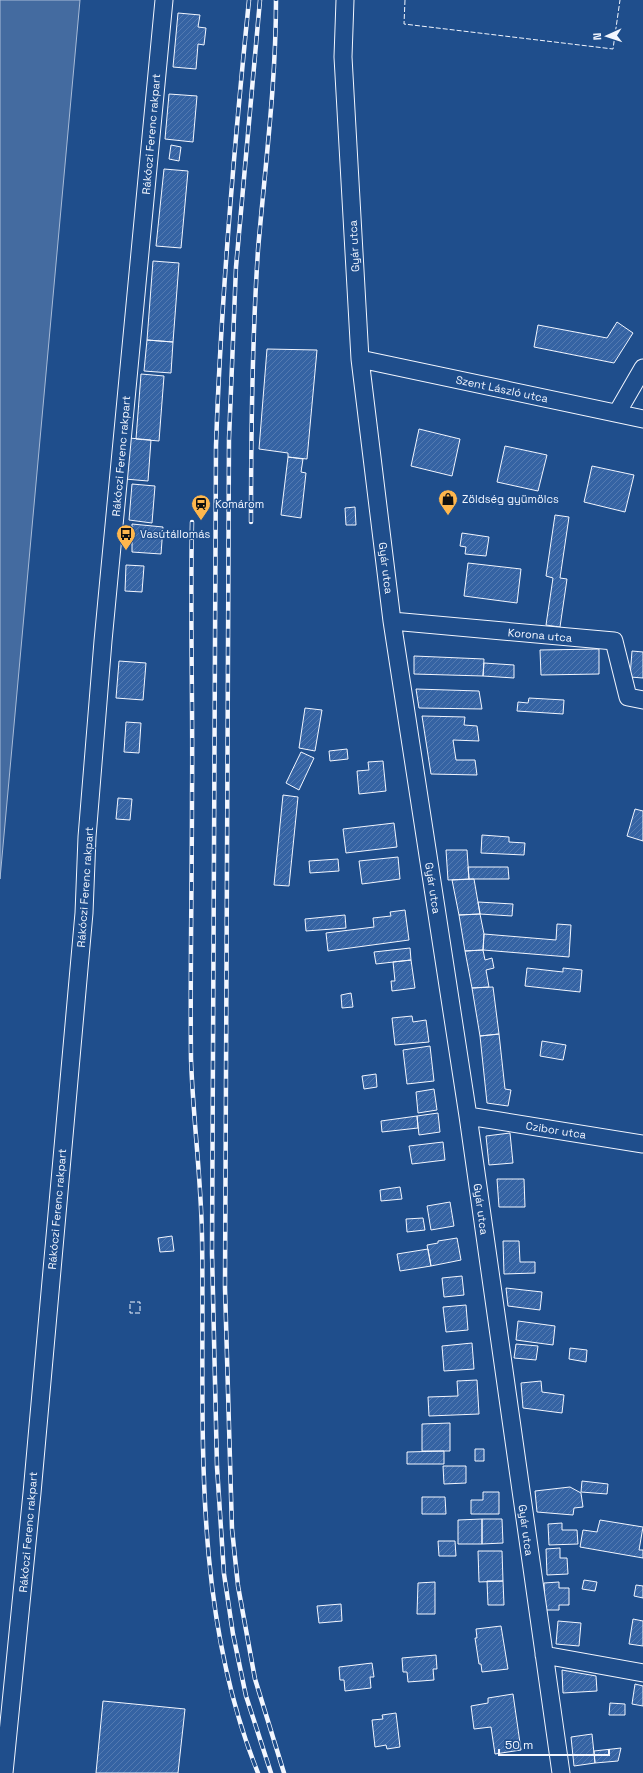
<svg xmlns="http://www.w3.org/2000/svg" width="643" height="1773" font-family="'Space Grotesk',sans-serif">
  <style>
    .water { fill: #446ba0; stroke: #a8bbd7 }
    .building { fill: url(#building-hatch); stroke: #f2f6ff }
    .lines { fill: none; stroke-linecap: round; stroke-linejoin: round }
    .minor-casing { stroke: #f2f6ff; stroke-width: 19 }
    .minor { stroke: #1f4e8c; stroke-width: 17 }
    .rail-casing { stroke: #f2f6ff; stroke-width: 4.5 }
    .rail { stroke: #1f4e8c; stroke-width: 3; stroke-dasharray: 9; stroke-linecap: butt }
    .fence { stroke: #f2f6ff; stroke-width: 1; stroke-dasharray: 5 2; stroke-linecap: butt }
    .labels { text-anchor: middle; dominant-baseline: central; stroke-width: 3; stroke-linejoin: round; paint-order: stroke }
    .street-label { font-size: 11px; fill: #f2f6ff; stroke: #1f4e8c }
    .poi-label { font-size: 11px; fill: #f2f6ff; stroke: #1f4e8c; text-anchor: start }
  </style>
  <defs>
    <pattern id="building-hatch" width="6" height="6" patternUnits="userSpaceOnUse"><rect width="6" height="6" fill="#3563a3"/><path d="M-1 1l2-2M0 6l6-6M5 7l2-2" fill="none" stroke="#537ab1"/></pattern>
  </defs>
  <rect width="100%" height="100%" fill="#1f4e8c"/>
  <path class="water" d="M0,0H80L0,879Z"/>
  <path class="building" d="M178,13L200,15L198,27L206,28L204,45L198,44L196,69L173,67Z
    M169,94L197,96L193,142L165,139Z
    M171,145L181,147L179,161L169,159Z
    M164,169L188,171L181,248L156,246Z
    M153,261L179,263L173,342L147,340Z
    M617,322L633,333L614,363L534,347L538,325L607,338Z
    M147,340L173,342L171,373L144,371Z
    M267,349L317,350L307,459L288,457V453L259,449Z
    M141,374L164,376L159,441L136,439Z
    M419,429L460,439L452,476L411,466Z
    M129,438L151,440L148,481L125,479Z
    M505,446L547,455L538,491L497,482Z
    M288,457L303,459L301,472L306,473L301,518L281,515Z
    M592,466L634,475L625,512L584,502Z
    M132,484L155,486L152,523L129,520Z
    M355,507L356,525H346L345,508Z
    M555,515L569,517L560,578L567,579L560,627L546,625L553,578L546,576Z
    M132,524L163,527L161,554L132,552Z
    M462,533L489,537L486,556L465,554L466,547L460,546Z
    M468,563L521,569L517,603L464,596Z
    M126,565L144,566L142,592L125,591Z
    M599,649V674L541,675L540,650Z
    M632,651L643,652V678L630,677Z
    M414,656L484,659L483,676L414,674Z
    M119,661L146,663L143,700L116,698Z
    M484,663L514,665V678L483,676Z
    M416,689L479,691L482,709L419,708Z
    M529,698L564,700L563,714L517,711L518,702L528,703Z
    M305,708L322,710L315,751L299,748Z
    M422,716L465,717L464,725L477,726L479,741L453,740L456,760H475L477,775L431,774Z
    M126,722L141,723L139,753L124,752Z
    M347,749L348,759L330,761L329,751Z
    M301,752L314,758L299,790L286,783Z
    M383,761L386,791L359,794L357,771L369,770L368,762Z
    M283,795L298,797L289,886L274,885Z
    M118,798L132,799L130,820L116,819Z
    M635,809L643,811V841L627,836Z
    M394,823L397,847L346,853L343,829Z
    M482,835L509,837V842L525,843L524,855L481,853Z
    M446,850H467L469,879L448,880Z
    M398,857L400,879L362,884L359,861Z
    M338,859L339,871L310,873L309,861Z
    M468,867H508L509,879H469Z
    M474,879L480,914L459,915L452,880Z
    M478,902L513,904L512,916L480,914Z
    M405,910L409,940L328,951L326,933L374,927L373,918L391,916L390,912Z
    M480,914L484,934L483,950L465,951L459,915Z
    M345,915L346,928L306,931L305,919Z
    M557,924L571,925L569,957L483,950L484,934L556,940Z
    M410,948L411,960L376,964L374,952Z
    M483,950L485,960L492,958L494,968L486,970L489,987L472,988L465,951Z
    M411,960L415,988L392,991L391,981H395L393,962Z
    M527,968L563,972V968L582,970L580,992L525,986Z
    M493,987L499,1034L480,1036L472,988Z
    M351,993L353,1007L342,1008L341,995Z
    M412,1016L413,1022L426,1020L429,1042L395,1045L392,1018Z
    M499,1034L505,1089L511,1090L508,1106L487,1103L480,1036Z
    M542,1041L566,1045L563,1060L540,1056Z
    M430,1046L434,1081L407,1084L403,1050Z
    M376,1074L377,1087L364,1089L362,1076Z
    M434,1089L437,1110L418,1113L416,1092Z
    M438,1113L440,1132L419,1135L417,1116Z
    M417,1116L418,1128L382,1132L381,1121Z
    M510,1133L513,1163L489,1165L486,1136Z
    M443,1142L445,1160L412,1164L409,1146Z
    M497,1179H524L525,1207H499Z
    M400,1187L402,1199L381,1201L380,1190Z
    M450,1202L454,1226L431,1230L427,1206Z
    M423,1218L425,1230L407,1232L406,1219Z
    M172,1236L174,1251L160,1252L158,1238Z
    M457,1238L461,1260L431,1266L427,1245L438,1243V1241Z
    M503,1241H519L520,1262H535V1273L504,1274Z
    M428,1249L431,1266L400,1271L397,1254Z
    M462,1276L464,1295L444,1297L442,1278Z
    M506,1288L542,1292L540,1310L508,1306Z
    M466,1305L468,1330L446,1332L443,1307Z
    M518,1321L555,1326L553,1345L516,1340Z
    M472,1343L474,1369L444,1371L442,1346Z
    M516,1344L538,1346L536,1360L514,1358Z
    M570,1348L587,1350L586,1362L569,1359Z
    M477,1380L479,1414L429,1416L428,1397L458,1396L457,1381Z
    M541,1381L542,1392L564,1395L562,1413L523,1408L521,1383Z
    M450,1423V1451H422V1424Z
    M475,1449H484V1461H475Z
    M444,1451V1464H407V1452Z
    M443,1466H466V1483L444,1484Z
    M582,1481L608,1484L607,1494L581,1492Z
    M570,1487L581,1493L583,1507L574,1508L573,1515L537,1512L535,1491Z
    M483,1492H499V1514H471V1500H483Z
    M422,1497H445L446,1514H422Z
    M482,1519V1544H458V1520Z
    M482,1519H502L503,1543L482,1544Z
    M600,1520L643,1527L639,1550H643V1558L580,1547L583,1530L597,1532Z
    M562,1523V1530H577L578,1544L549,1545L548,1524Z
    M438,1541H455L456,1556H439Z
    M560,1548V1558H567L568,1574L547,1575L546,1549Z
    M478,1551H502L503,1581L479,1582Z
    M584,1580L597,1582L595,1591L582,1589Z
    M487,1581H503L504,1605H488Z
    M435,1582V1614H417L418,1583Z
    M559,1582V1588H569V1605H559V1610H545L544,1583Z
    M636,1585L643,1586V1598L634,1596Z
    M341,1604L342,1621L319,1623L317,1606Z
    M633,1619L643,1621V1646L629,1644Z
    M558,1621L581,1623L579,1646L556,1644Z
    M501,1626L508,1669L482,1672L481,1664H479L475,1638H477L476,1629Z
    M436,1655L437,1669H433L434,1680L408,1682L407,1672H403L402,1658Z
    M372,1663L374,1677H370L371,1688L345,1691L344,1680H340L339,1667Z
    M562,1670L596,1676L597,1691L563,1693Z
    M635,1684L643,1686V1706L632,1704Z
    M513,1694L521,1750L495,1754L491,1727L474,1729L471,1706L488,1703V1698Z
    M103,1701L185,1709L178,1773H96Z
    M610,1703L625,1704V1715H609Z
    M396,1713L400,1747L387,1749L386,1745L375,1747L372,1720L383,1719L382,1715Z
    M592,1734L595,1763L574,1766L571,1737Z
    M621,1748L618,1761L595,1763L594,1751Z"/>
  <g class="lines">
    <defs>
      <path id="minor" d="M345,0L343,57L360,359L392,621L468,1116L561,1773
        M360,359L643,419
        M617,413L643,368
        M392,621L614,641L628,697L643,700
        M468,1116L643,1144
        M544,1655L643,1673
        M4,1773L32,1493L84,913L87,837L103,641L164,0"/>
    </defs>
    <use href="#minor" class="minor-casing"/>
    <use href="#minor" class="minor"/>
    <defs>
      <path id="rail" d="M249,0C234,148 221,297 216,446L212,1253L217,1467L224,1574L233,1634L246,1696L271,1773
        M260,0L236,267L229,439L225,1288L232,1529L238,1586L255,1679L284,1773
        M192,522C190,613 193,703 192,794C192,882 190,971 191,1059C193,1118 201,1177 202,1236C205,1415 189,1603 258,1773
        M251,522C251,431 252,341 258,250C265,167 276,84 276,0"/>
    </defs>
    <use href="#rail" class="rail-casing"/>
    <use href="#rail" class="rail"/>
    <path class="fence" d="M405,0L404,24L613,49L620,0
      M130,1302H140V1313H130Z"/>
  </g>
  <defs>
    <symbol id="shop-pin" viewBox="-11 -11 22 30"><path d="M0 17L-7.5 6A9.5 9.5 0 1 1 7.5 6Z" fill="#ffb74d" stroke="#1f4e8c"/><path d="M-5-2.5h2.3a2.7 3.5 0 0 1 5.4 0H5L5.5 6h-11ZM-1.5-2.5h3a1.5 2.3 0 0 0-3 0Z" fill="#111"/></symbol>
    <symbol id="station-pin" viewBox="-11 -11 22 30"><path d="M0 17L-7.5 6A9.5 9.5 0 1 1 7.5 6Z" fill="#ffb74d" stroke="#1f4e8c"/><path d="M-3-6H3Q5-6 5-4V2Q5 4 3 4L4.5 6H3L1.5 4h-3L-3 6H-4.5L-3 4Q-5 4-5 2V-4Q-5-6-3-6ZM-3.5-4v3h7v-3ZM-3.5 1v1.5H-2V1ZM2 1v1.5H3.5V1Z" fill="#111"/></symbol>
    <symbol id="bus-pin" viewBox="-11 -11 22 30"><path d="M0 17L-7.5 6A9.5 9.5 0 1 1 7.5 6Z" fill="#ffb74d" stroke="#1f4e8c"/><path d="M-5-6H5V4H4V6H2V4H-2V6H-4V4H-5ZM-3.5-4V0h7V-4ZM-3.5 1.2v1.5H-2V1.2ZM2 1.2v1.5H3.5V1.2Z" fill="#111"/></symbol>
  </defs>
  <g fill-rule="evenodd">
    <use href="#shop-pin" x="437" y="488" width="22" height="30"/>
    <use href="#station-pin" x="190" y="493" width="22" height="30"/>
    <use href="#bus-pin" x="115" y="523" width="22" height="30"/>
  </g>
  <g class="labels">
    <g class="street-label">
      <text transform="translate(151 134) rotate(-85)">Rákóczi Ferenc rakpart</text>
      <text transform="translate(354 246) rotate(-93)">Gyár utca</text>
      <text transform="translate(502 389) rotate(12)">Szent László utca</text>
      <text transform="translate(121 456) rotate(-85)">Rákóczi Ferenc rakpart</text>
      <text transform="translate(386 568) rotate(83)">Gyár utca</text>
      <text transform="translate(540 635) rotate(5)">Korona utca</text>
      <text transform="translate(85 887) rotate(-86)">Rákóczi Ferenc rakpart</text>
      <text transform="translate(433 888) rotate(81)">Gyár utca</text>
      <text transform="translate(556 1130) rotate(9)">Czibor utca</text>
      <text transform="translate(57 1209) rotate(-85)">Rákóczi Ferenc rakpart</text>
      <text transform="translate(481 1209) rotate(82)">Gyár utca</text>
      <text transform="translate(526 1530) rotate(82)">Gyár utca</text>
      <text transform="translate(28 1532) rotate(-85)">Rákóczi Ferenc rakpart</text>
    </g>
    <g class="poi-label">
      <text x="462" y="499">Zöldség gyümölcs</text>
      <text x="215" y="504">Komárom</text>
      <text x="140" y="534">Vasútállomás</text>
    </g>
  </g>
  <g transform="translate(607 36) rotate(267)" stroke="#1f4e8c" stroke-width="3" paint-order="stroke">
  <path d="M0-3L7 15L0 10L-7 15Z" fill="#f2f6ff"/>
  <text y="-6" font-size="11" font-weight="bold" text-anchor="middle" fill="#f2f6ff">N</text>
  </g>
  <path d="M499 1749v6h110v-6" fill="none" stroke="#f2f6ff" stroke-width="2"/>
  <text x="505" y="1749" font-size="12" fill="#f2f6ff" stroke="#1f4e8c" stroke-width="3" paint-order="stroke">50 m</text>
</svg>
